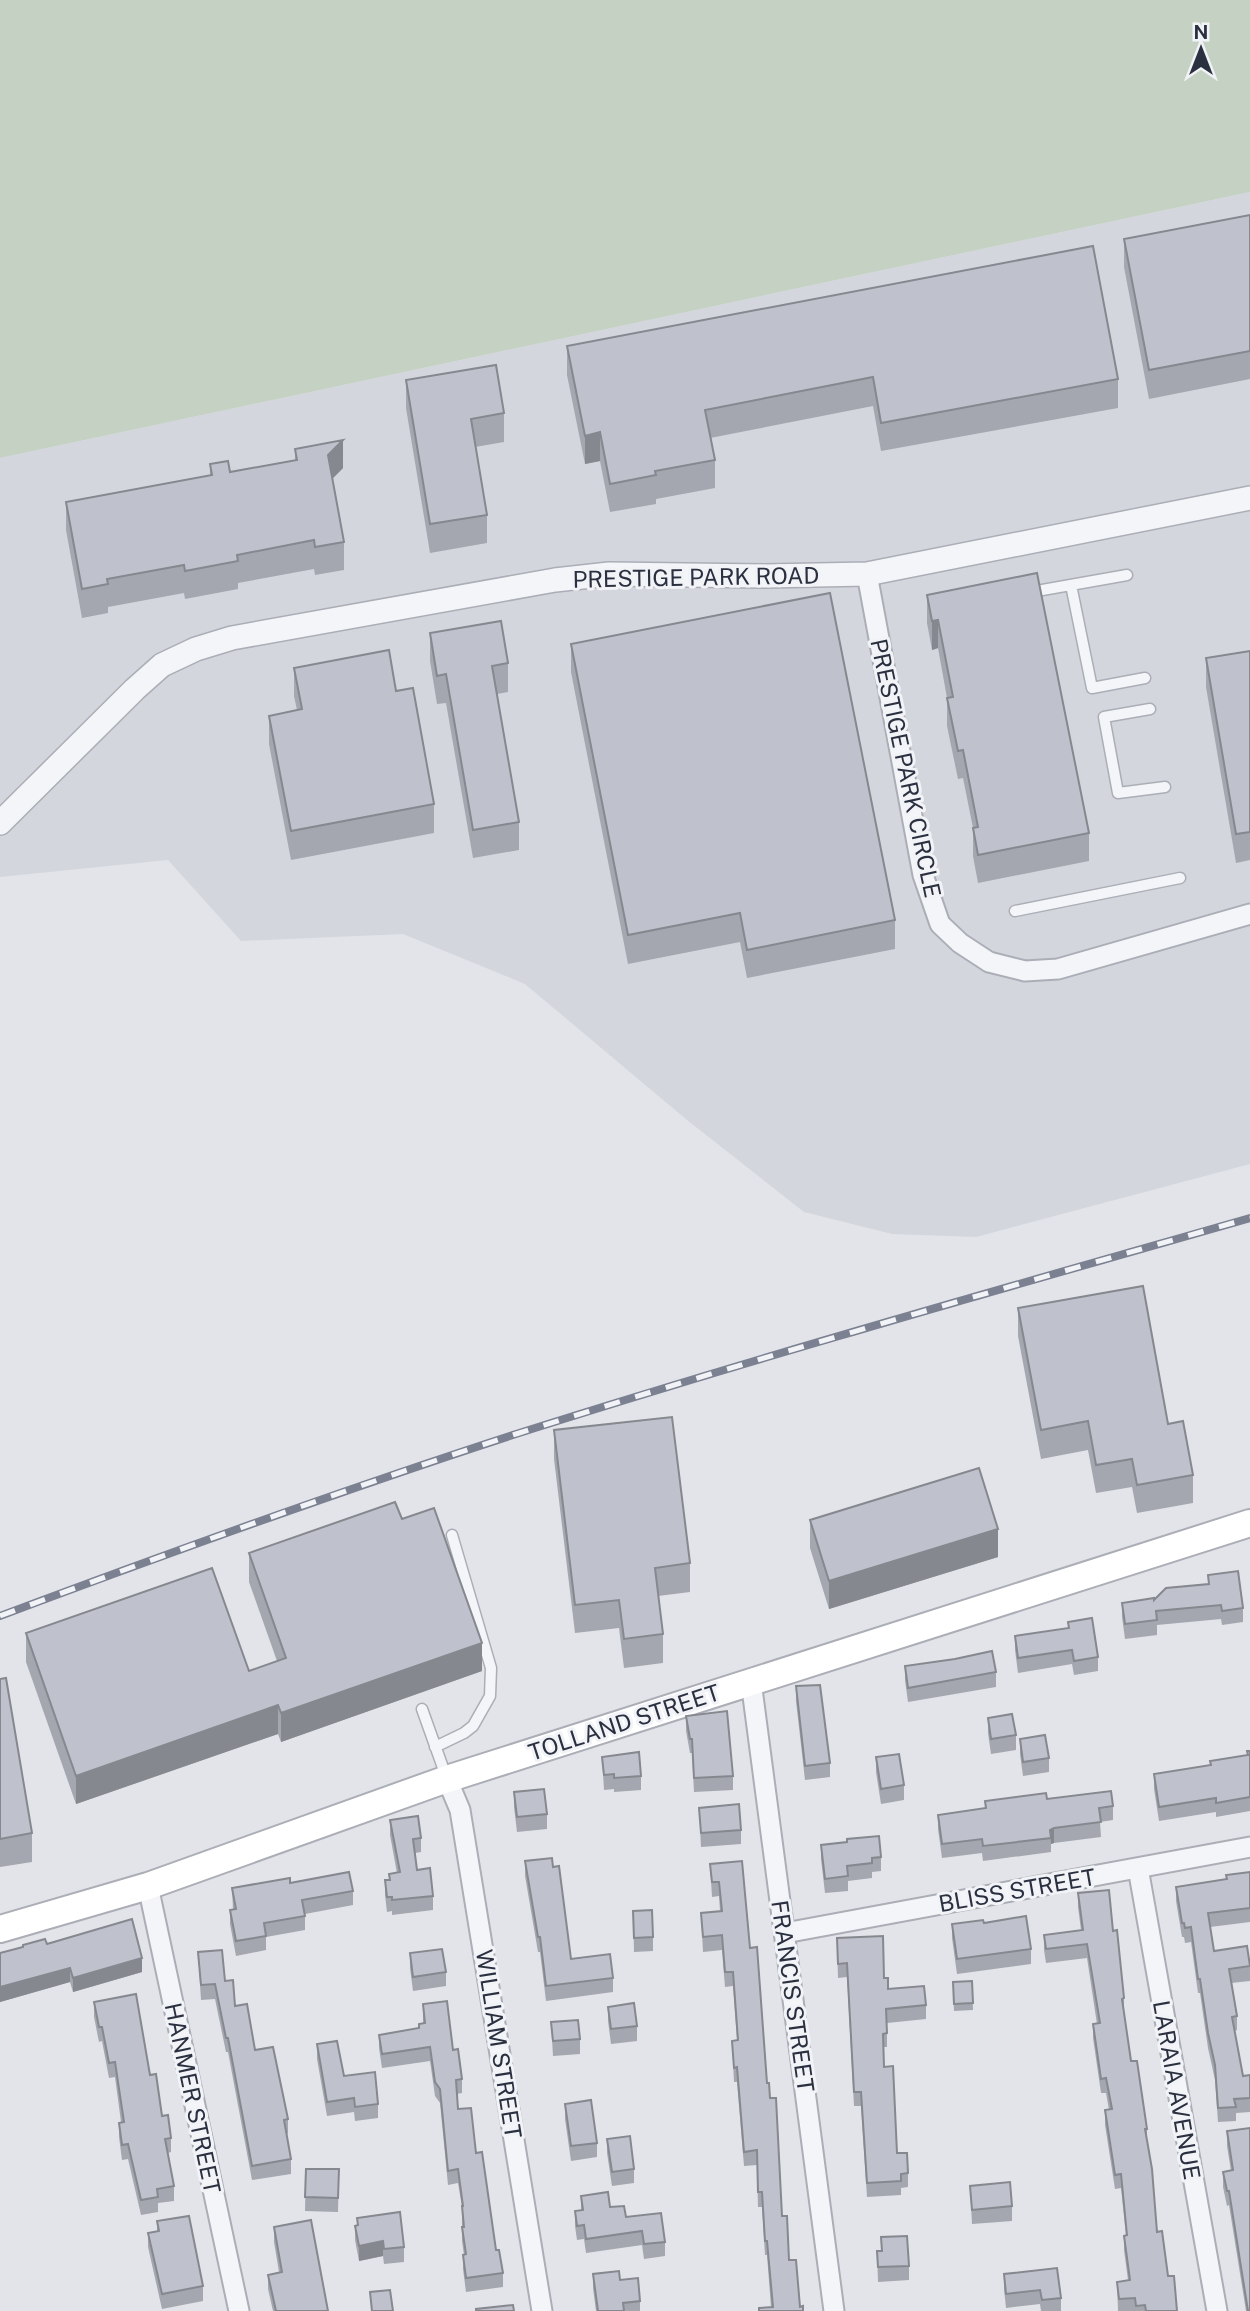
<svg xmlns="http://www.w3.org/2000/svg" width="1250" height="2311" font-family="'Public Sans',sans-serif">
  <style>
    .built { fill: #d4d6de }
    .green { fill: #c5d2c3 }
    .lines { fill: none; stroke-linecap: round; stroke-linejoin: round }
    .service-casing { stroke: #abaeb6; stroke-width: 13 }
    .minor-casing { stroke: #abaeb6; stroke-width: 23 }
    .tertiary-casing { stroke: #abaeb6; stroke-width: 26 }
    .secondary-casing { stroke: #abaeb6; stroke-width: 30 }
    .service { stroke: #f4f5f8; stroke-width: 10 }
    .minor { stroke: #f4f5f8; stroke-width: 19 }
    .tertiary { stroke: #f4f5f8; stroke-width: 23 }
    .secondary { stroke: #fff; stroke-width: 26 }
    .rail-casing { stroke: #7c8192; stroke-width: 8 }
    .rail { stroke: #f1f3f7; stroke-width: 5; stroke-dasharray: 16; stroke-linecap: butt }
    .wall { fill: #a4a7af }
    .shaded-wall { fill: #86888f }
    .building { fill: #bfc2cc; stroke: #86888f; stroke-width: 2 }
    .labels { text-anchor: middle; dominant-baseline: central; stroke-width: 6; stroke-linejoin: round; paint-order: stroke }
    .street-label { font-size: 23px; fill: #2b3040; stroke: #f1f3f7 }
  </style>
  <rect width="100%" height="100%" fill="#e2e4e9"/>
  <path class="built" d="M1250,192V1164L976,1237L892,1234L804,1212L687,1120L525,984L403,934L241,941L168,860L0,877V458Z"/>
  <path class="green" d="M0,0H1250V192L0,458Z"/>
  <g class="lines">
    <defs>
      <path id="service" d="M1071,585L1092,688L1145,678
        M1031,592L1127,575
        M1150,709L1104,717L1118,793L1165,787
        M1015,911L1180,878
        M422,1709L447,1779
        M435,1747L464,1733L473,1726L490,1696L491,1668L452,1535"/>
      <path id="minor" d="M867,574L923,875L940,924L960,943L989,962L1025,971L1058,969L1250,914
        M751,1681L834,2311
        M447,1779L460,1810L542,2311
        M1138,1868L1217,2311
        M148,1886L239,2311
        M785,1933L1250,1847"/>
      <path id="tertiary" d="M0,823L135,689L162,665L196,649L232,638L555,580L609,574L766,576L867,574L1250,498"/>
      <path id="secondary" d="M0,1929L148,1886L447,1779L1250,1523"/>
    </defs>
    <use href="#service" class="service-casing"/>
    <use href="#minor" class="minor-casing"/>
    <use href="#tertiary" class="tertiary-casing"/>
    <use href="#secondary" class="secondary-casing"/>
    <use href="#service" class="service"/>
    <use href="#minor" class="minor"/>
    <use href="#tertiary" class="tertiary"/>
    <use href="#secondary" class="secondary"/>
    <defs>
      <path id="rail" d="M0,1616C171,1552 343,1490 516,1434C759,1357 1005,1288 1250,1218"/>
    </defs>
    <use href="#rail" class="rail-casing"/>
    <use href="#rail" class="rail"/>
  </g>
  <path class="wall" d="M1250,215V379L1149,399L1124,267V239Z
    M567,346L1118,379V408L881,451L873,406L710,438L715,460V488L656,499V504L610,512L600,461L585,464L567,375Z
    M406,380L504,413V442L475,447L487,515V543L430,553L406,408Z
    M295,449L343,468L332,479L344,542V570L315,575L314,569L238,583V589L185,599L184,593L108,607V613L82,618L66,530V502L210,476V464L230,472L295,460Z
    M927,595L1089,833V861L978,883L973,856V828L963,778L958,779L947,726V698L938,648L932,650L927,623Z
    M430,633L508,663V692L497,694L519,822V850L473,858L446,703L437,704L430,661Z
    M571,644L895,920V949L747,978L740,942L628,964L571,672Z
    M1250,651V860L1236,863L1206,687V658Z
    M294,668L396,691L434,804V833L291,860L269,744V716L297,710L294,696Z
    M1018,1308L1193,1475V1503L1137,1513L1132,1487L1096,1493L1088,1450L1041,1459L1018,1336Z
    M554,1430L690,1563V1592L658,1596L663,1634V1663L624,1668L619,1628L575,1633L554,1459Z
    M402,1519L482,1671L281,1742L278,1734L76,1804L26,1662V1633L249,1671L277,1661L249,1582V1553Z
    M810,1520L998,1557L829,1609L810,1548Z
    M1208,1575L1243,1608V1622L1222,1625L1221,1619L1157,1625V1635L1125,1639L1122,1617V1603L1154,1600L1208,1584Z
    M1068,1622L1098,1657V1671L1074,1675L1072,1664L1018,1673L1015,1650V1636L1068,1628Z
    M955,1659L996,1672V1687L908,1702L905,1680V1666Z
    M0,1679L32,1833V1862L0,1867Z
    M796,1686L830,1763V1777L805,1780L796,1701Z
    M686,1716L733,1776V1790L694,1792L692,1753H690L686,1731Z
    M988,1718L1016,1735V1750L991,1754L988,1733Z
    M1020,1739L1049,1758V1772L1023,1776L1020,1754Z
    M1247,1751H1250V1811L1216,1817V1812L1159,1821L1154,1789V1774L1210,1765V1761L1247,1755Z
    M602,1757L641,1776V1790L614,1792V1789L604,1790Z
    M876,1757L904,1785V1800L881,1804L876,1772Z
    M514,1792L547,1814V1829L517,1832L514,1807Z
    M1047,1799L1113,1806V1820L1100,1822L1101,1837L1054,1843L1051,1844V1852L983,1861L982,1853L942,1858L938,1829V1815L985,1808V1801Z
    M699,1808L741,1830V1844L701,1847Z
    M390,1820L421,1838V1852L415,1853L417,1870L433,1896V1910L392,1915V1911L387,1912L385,1895V1880H389V1874L397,1873L390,1835Z
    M821,1845L881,1857V1871L872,1872V1878L848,1881V1891L825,1893L821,1859Z
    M525,1861L571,1959L613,1978V1992L546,2001L540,1952H538L525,1876Z
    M710,1864L750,1948L782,2216L789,2260L800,2307H771L767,2255H765L762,2207H758L757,2165L744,2166L737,2082H734L732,2041L737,2040L733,1986L725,1987L722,1950L703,1952L701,1913L720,1911L719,1896L712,1897Z
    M1250,1872V1922L1210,1927L1214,1951L1250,1966V1981L1231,1983L1237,2016V2030L1235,2031L1243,2076L1250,2075V2112L1236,2113V2121L1218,2122L1215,2080L1208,2048L1200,1993H1198L1191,1942L1185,1943L1184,1937H1182L1176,1901V1887L1226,1879Z
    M290,1883L353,1891V1905L305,1914V1930L266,1937V1950L236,1956L230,1924V1910H233L232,1888Z
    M1078,1893L1113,1931L1124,1998V2013L1131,2061L1147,2129V2143L1157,2232L1177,2311H1118L1117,2282L1128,2280L1124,2250V2236H1126L1121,2188L1115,2189L1105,2125V2110H1109L1106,2093H1101L1093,2038V2024H1097L1087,1958L1046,1963L1044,1950V1935L1081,1930L1078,1907Z
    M633,1911L653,1937V1951L634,1952Z
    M984,1923L1031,1949V1964L957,1974L952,1938V1924Z
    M837,1938L884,1978L888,1989L926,2005V2019L887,2023V2047H884V2067L897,2153L908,2173V2187L901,2188V2195L867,2197L861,2106H854L847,1977L838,1978Z
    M47,1944L142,1972L73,1992L70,1982L0,2002V1953L23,1948V1945Z
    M198,1952L225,1981L235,2006L288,2119V2133L287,2134L291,2159V2174L252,2180L228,2052H226L215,1999L201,2000Z
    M410,1953L446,1972V1986L413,1991L410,1968Z
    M972,1981L973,2010L954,2011L953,1982Z
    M94,2002L150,2075L162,2116L171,2138V2152L168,2153L174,2186V2201L158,2203V2212L141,2215L128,2159L122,2160L119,2137V2123L121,2122L115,2077L109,2078L102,2041L99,2042L94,2017Z
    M423,2004L453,2050L462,2079V2093L457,2094L458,2109L476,2153L496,2250L503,2273V2287L466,2292L463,2269V2255H464L462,2241V2207L458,2183L448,2185L440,2103L435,2096L430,2061L382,2068L379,2048V2035L419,2028L423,2023Z
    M608,2007L637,2026V2041L611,2044L608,2021Z
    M551,2022L580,2039V2054L553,2056Z
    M317,2044L344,2076L378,2104V2118L355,2121L354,2112L327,2116L317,2059Z
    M565,2104L597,2143V2157L571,2161L565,2119Z
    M1250,2128V2311H1246L1229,2205L1227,2206L1223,2187V2172L1231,2171L1227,2146V2131Z
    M607,2139L634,2169V2183L612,2186L607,2153Z
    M306,2169H339L338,2212L305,2211Z
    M970,2186L1012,2206V2221L972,2224Z
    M581,2196L610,2207L665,2242V2256L644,2259L642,2245L586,2253L584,2239L577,2240L575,2226V2211H581Z
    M357,2218L404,2247V2262L384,2264L383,2256L359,2261L355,2240V2226L357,2225Z
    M157,2221L203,2286V2301L162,2309L148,2247V2233L157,2231Z
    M274,2227L328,2311H273L268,2289V2275L279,2272L274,2242Z
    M881,2237L909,2266V2280L878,2282L877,2251H881Z
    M593,2274L620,2280L640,2301V2311H596L593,2288Z
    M1004,2274L1061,2298V2311H1041L1040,2304L1006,2308L1004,2289Z"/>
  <path class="shaded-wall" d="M600,432V461L585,464V436Z
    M343,440V468L328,483V455Z
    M938,620V648L932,650V621Z
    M998,1529V1557L829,1609V1581Z
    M482,1643V1671L281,1742V1713Z
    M278,1705V1734L76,1804V1776Z
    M1054,1828V1843L1051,1844L1050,1830Z
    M142,1958V1972L73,1992V1978Z
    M70,1968V1982L0,2002V1987Z
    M383,2241V2256L359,2261V2246Z"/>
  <path class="building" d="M1250,215V351L1149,370L1124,239Z
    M1093,246L1118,379L881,423L873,377L705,410L715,460L655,471L656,475L610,484L600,432L585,436L567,346Z
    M496,365L504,413L471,419L487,515L430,524L406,380Z
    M343,440L328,455L344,542L315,547L314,540L237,555L238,561L185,571L184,565L107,579L108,584L82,589L66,502L212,475L210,464L228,461L230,472L297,460L295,449Z
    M1037,573L1089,833L978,855L973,828L978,827L963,750L958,751L947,698L953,697L938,620L932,621L927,595Z
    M830,593L895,920L747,950L740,913L628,935L571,644Z
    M501,621L508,663L492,666L519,822L473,830L446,674L437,676L430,633Z
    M389,650L396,691L413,688L434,804L291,831L269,716L302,709L294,668Z
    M1250,651V832L1236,834L1206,658Z
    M1143,1286L1168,1424L1183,1421L1193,1475L1137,1485L1132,1459L1096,1465L1088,1421L1041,1430L1018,1308Z
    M672,1417L690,1563L655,1568L663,1634L624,1639L619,1600L575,1605L554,1430Z
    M979,1468L998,1529L829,1581L810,1520Z
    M395,1502L402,1519L434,1508L482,1643L281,1713L278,1705L76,1776L26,1633L212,1568L249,1671L286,1658L249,1553Z
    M1238,1571L1243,1608L1222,1611L1221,1605L1156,1611L1157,1620L1125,1624L1122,1603L1154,1598V1600L1166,1588L1209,1584L1208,1575Z
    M1092,1618L1098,1657L1074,1661L1072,1650L1018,1658L1015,1636L1069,1628L1068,1622Z
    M992,1651L996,1672L908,1688L905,1666L955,1659Z
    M6,1678L32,1833L0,1839V1679Z
    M820,1685L830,1763L805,1766L796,1686Z
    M727,1711L733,1776L694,1778L692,1739H690L686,1716Z
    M1012,1714L1016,1735L991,1739L988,1718Z
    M1045,1735L1049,1758L1023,1762L1020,1739Z
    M1247,1751H1250V1797L1216,1803V1798L1159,1807L1154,1774L1211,1765L1210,1761L1248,1755Z
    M639,1752L641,1776L614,1778V1774L604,1775L602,1757Z
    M899,1754L904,1785L881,1789L876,1757Z
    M544,1789L547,1814L517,1817L514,1792Z
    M1111,1791L1113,1806L1099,1808L1101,1822L1054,1828L1050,1830L1051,1838L983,1846L982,1839L942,1844L938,1815L986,1808L985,1801L1046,1793L1047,1799Z
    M739,1804L741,1830L701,1833L699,1808Z
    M418,1816L421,1838L413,1839L417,1870L430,1868L433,1896L392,1900V1897H387L385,1880H390L389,1874L400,1872L390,1820Z
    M879,1836L881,1857L872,1858V1863L847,1866L848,1876L825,1879L821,1845L847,1842V1839Z
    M552,1858L553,1867L559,1866L571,1959L610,1954L613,1978L546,1986L540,1937H538L525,1861Z
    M742,1861L750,1948L757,1947L767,2083H769L770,2098H776L782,2216H787L789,2260H796L800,2307L803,2306V2311H759V2308L773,2307L767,2241H765L762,2192H758L757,2150L744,2152L737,2067L734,2068L732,2041L738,2040L733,1972H725L722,1935L703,1937L701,1913L722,1911L719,1882H712L710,1864Z
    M349,1872L353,1891L302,1900L305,1916L264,1923L266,1936L236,1941L230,1910L236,1909L232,1888L290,1878V1883Z
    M1250,1872V1908L1208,1913L1214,1951L1247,1946L1250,1966L1229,1969L1237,2016L1232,2017L1243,2076L1250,2075V2098L1234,2099L1236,2107L1218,2108L1215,2065L1208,2033L1200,1979H1198L1191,1927L1185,1928L1184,1923H1182L1176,1887L1227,1879L1226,1875Z
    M1109,1890L1113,1931L1117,1930L1124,1998L1122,1999L1131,2061H1137L1147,2129H1145L1152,2169L1157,2232L1162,2231L1168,2276H1174L1177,2311H1146L1145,2305L1136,2306L1135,2298L1119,2299L1117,2282L1130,2280L1124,2236L1127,2235L1121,2174L1115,2175L1105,2110L1112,2109L1106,2078L1101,2079L1093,2024L1100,2023L1087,1944L1046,1949L1044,1935L1083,1930L1078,1893Z
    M652,1910L653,1937L634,1938L633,1911Z
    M1026,1916L1031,1949L957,1959L952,1924L983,1920L984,1923Z
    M132,1919L142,1958L73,1978L70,1968L0,1987V1953L23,1947V1945L45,1939L47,1944Z
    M883,1936L884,1978H888V1989L924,1986L926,2005L886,2009L887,2033L883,2034L884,2067L893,2066L897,2153H907L908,2173L901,2174V2181L867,2183L861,2092H854L847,1963L838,1964L837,1938Z
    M442,1949L446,1972L413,1977L410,1953Z
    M222,1950L225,1981L233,1980L235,2006L247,2004L255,2050L273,2047L288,2119L284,2120L291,2159L252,2166L228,2038H226L215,1984L201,1985L198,1952Z
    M972,1981L973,2003L954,2004L953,1982Z
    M136,1994L150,2075L156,2074L162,2116L168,2115L171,2138L165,2139L174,2186L157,2189L158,2197L141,2200L128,2144L122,2145L119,2123L124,2122L115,2062L109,2063L102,2027H99L94,2002Z
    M447,2001L453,2050L458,2049L462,2079L456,2080L458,2109L471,2108L476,2153L482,2152L496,2250H499L503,2273L466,2278L463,2255L466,2254L462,2227H464L462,2206H463L458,2169L448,2171L440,2089L435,2082L430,2047L382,2054L379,2035L419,2028V2024L425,2023L423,2004Z
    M634,2003L637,2026L611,2029L608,2007Z
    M578,2020L580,2039L553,2041L551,2022Z
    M337,2041L344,2076L375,2072L378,2104L355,2107L354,2098L327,2102L317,2044Z
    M591,2100L597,2143L571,2146L565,2104Z
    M1250,2128V2311H1248L1229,2191H1227L1223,2172L1233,2170L1227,2131Z
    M630,2136L634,2169L612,2172L607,2139Z
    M306,2169H339L338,2198L305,2197Z
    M1010,2182L1012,2206L972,2210L970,2186Z
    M608,2192L610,2207L624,2206L626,2217L661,2213L665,2242L644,2244L642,2231L586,2239L584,2225L577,2226L575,2211L583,2210L581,2196Z
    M400,2212L404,2247L384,2249L383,2241L359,2246L355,2226L358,2225L357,2218Z
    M189,2216L203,2286L162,2294L148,2233L159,2231L157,2221Z
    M311,2220L328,2311H276L268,2275L282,2272L274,2227Z
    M907,2236L909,2266L878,2267L877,2251H882L881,2237Z
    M1057,2268L1061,2298L1042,2300L1040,2290L1006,2294L1004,2274Z
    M619,2271L620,2280L638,2278L640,2301L623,2303L624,2311H598L593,2274Z
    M390,2290L393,2311H372L370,2292Z
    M513,2305L514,2311H476V2309Z"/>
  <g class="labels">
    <g class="street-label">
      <text transform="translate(696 577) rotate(-1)">PRESTIGE PARK ROAD</text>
      <text transform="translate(906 768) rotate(78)">PRESTIGE PARK CIRCLE</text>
      <text transform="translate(624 1722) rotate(-18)">TOLLAND STREET</text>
      <text transform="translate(1017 1890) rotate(-10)">BLISS STREET</text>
      <text transform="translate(793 1996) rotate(82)">FRANCIS STREET</text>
      <text transform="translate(499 2044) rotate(81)">WILLIAM STREET</text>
      <text transform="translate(1177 2090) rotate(80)">LARAIA AVENUE</text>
      <text transform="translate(193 2098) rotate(78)">HANMER STREET</text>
    </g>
  </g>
  <g transform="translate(1201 49)" stroke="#f1f3f7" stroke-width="5" paint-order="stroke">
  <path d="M0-5L12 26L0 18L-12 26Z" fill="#2b3040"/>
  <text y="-10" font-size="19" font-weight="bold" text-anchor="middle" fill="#2b3040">N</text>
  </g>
</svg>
